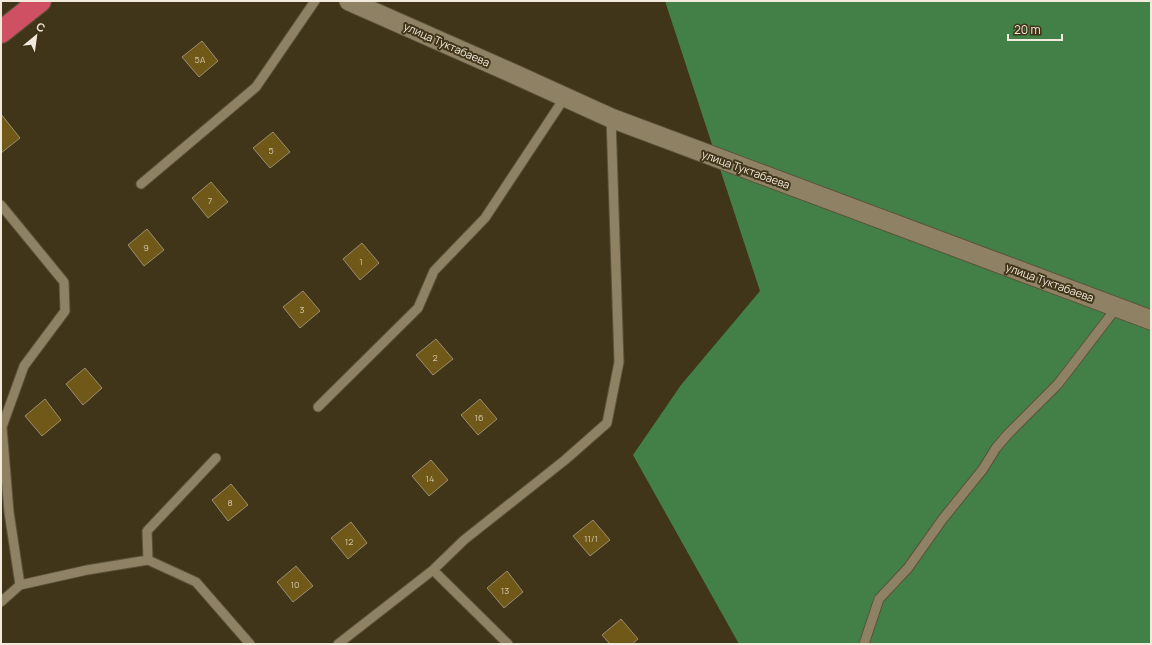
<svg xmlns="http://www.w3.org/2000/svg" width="1152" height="645" font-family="Manrope,sans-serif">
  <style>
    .forest { fill: #438047 }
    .building { fill: #705818; stroke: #9c8f71 }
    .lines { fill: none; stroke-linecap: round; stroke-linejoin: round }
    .lane-casing { stroke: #5b523a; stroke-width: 11 }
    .street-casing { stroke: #5b523a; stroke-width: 21 }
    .highway-casing { stroke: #5b523a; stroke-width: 24 }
    .lane { stroke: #8e8164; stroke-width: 9 }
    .street { stroke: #8e8164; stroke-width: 19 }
    .highway { stroke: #ce5062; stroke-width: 22 }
    .labels { text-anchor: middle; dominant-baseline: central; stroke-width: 4; stroke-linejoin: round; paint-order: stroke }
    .number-label { font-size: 9px; fill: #d2c6aa }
    .street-label { font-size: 11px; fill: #f2ebdb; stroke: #403419 }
  </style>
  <rect width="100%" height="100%" fill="#403419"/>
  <path class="forest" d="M665,1H1151V644H739L633,455L681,385L760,291Z"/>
  <path class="building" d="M202,41L218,61L199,77L182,57Z
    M1,114L20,138L1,153Z
    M273,132L290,152L270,168L253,148Z
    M211,182L228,202L208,218L192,198Z
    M147,229L164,250L144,266L128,245Z
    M362,243L379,263L360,280L343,259Z
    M303,291L320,311L300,328L283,307Z
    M436,339L453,359L433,375L416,355Z
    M85,368L102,388L83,405L66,384Z
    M45,399L61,420L42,436L25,416Z
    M480,399L497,419L478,435L461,415Z
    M431,460L448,480L429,496L412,476Z
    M231,484L248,505L228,521L212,500Z
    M593,520L610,540L590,556L573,536Z
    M351,522L367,543L348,559L331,538Z
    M296,566L313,586L293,602L277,582Z
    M507,571L523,592L504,608L487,588Z
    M621,619L638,639L632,644H610L602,635Z"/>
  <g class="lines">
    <defs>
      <path id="lane" d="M141,184L256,87L315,1
        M1,205L64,282L65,311L24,366L2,427L9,512L20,585L1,602
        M318,407L418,308L434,271L485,218L565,97
        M148,560L147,531L216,458
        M433,570L508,644
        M20,585L87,570L148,560L196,582L250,644
        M338,644L433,570L464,540L565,460L607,423L619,362L611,118
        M864,644L879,599L908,568L942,520L983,469L996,448L1008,434L1058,384L1117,307"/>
      <path id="street" d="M349,1L512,73L611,118L1151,320"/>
      <path id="highway" d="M1,32L40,1"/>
    </defs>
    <use href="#lane" class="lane-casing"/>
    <use href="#street" class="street-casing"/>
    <use href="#highway" class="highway-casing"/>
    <use href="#lane" class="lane"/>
    <use href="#street" class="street"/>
    <use href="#highway" class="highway"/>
  </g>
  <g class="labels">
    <g class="number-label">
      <text x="200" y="59">5А</text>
      <text x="271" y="150">5</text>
      <text x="210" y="200">7</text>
      <text x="146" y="247">9</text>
      <text x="361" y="261">1</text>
      <text x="302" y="309">3</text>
      <text x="435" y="357">2</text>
      <text x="479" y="417">16</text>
      <text x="430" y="478">14</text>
      <text x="230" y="502">8</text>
      <text x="591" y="538">11/1</text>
      <text x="349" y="541">12</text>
      <text x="295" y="584">10</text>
      <text x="505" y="590">13</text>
    </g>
    <g class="street-label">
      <text transform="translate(447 44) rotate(24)">улица Туктабаева</text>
      <text transform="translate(746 169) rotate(20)">улица Туктабаева</text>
      <text transform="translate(1050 282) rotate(20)">улица Туктабаева</text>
    </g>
  </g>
  <rect width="1152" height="645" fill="none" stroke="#f2ebdb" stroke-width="4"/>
  <g transform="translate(36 36) rotate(29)" stroke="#403419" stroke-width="3" paint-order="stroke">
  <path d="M0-3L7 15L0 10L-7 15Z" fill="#f2ebdb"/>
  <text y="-6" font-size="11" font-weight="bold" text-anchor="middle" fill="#f2ebdb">С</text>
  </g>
  <path d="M1008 34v6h54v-6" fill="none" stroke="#f2ebdb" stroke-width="2"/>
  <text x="1014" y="34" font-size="12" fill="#f2ebdb" stroke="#403419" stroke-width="3" paint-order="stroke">20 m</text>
</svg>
